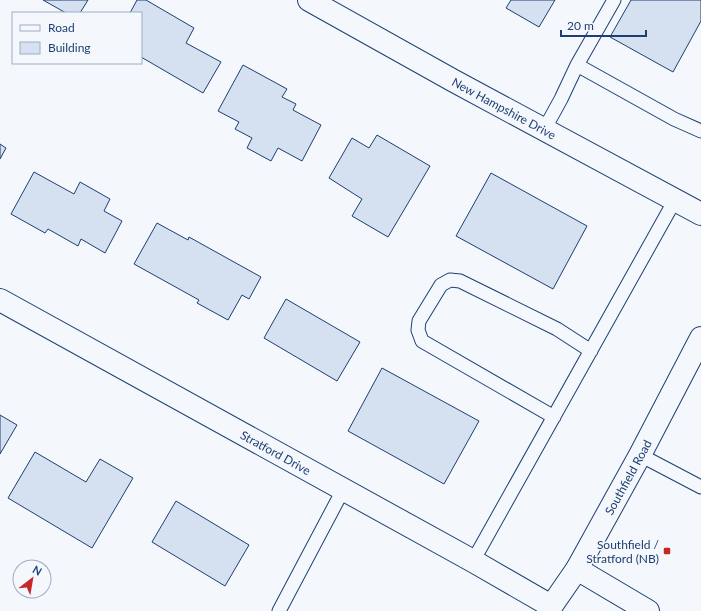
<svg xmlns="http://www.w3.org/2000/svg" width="701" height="611" font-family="Lato,sans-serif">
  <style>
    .building { fill: #d5e0f0; stroke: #1d3f73 }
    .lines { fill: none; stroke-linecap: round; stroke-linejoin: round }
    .service-casing { stroke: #1d3f73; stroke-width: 15 }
    .minor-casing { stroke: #1d3f73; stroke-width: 24 }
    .secondary-casing { stroke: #1d3f73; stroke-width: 24 }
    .service { stroke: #f4f7fb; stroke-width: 13 }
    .minor { stroke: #f4f7fb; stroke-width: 22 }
    .secondary { stroke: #f4f7fb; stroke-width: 22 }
    .poi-dot { fill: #c62828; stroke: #f4f7fb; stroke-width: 1.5 }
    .labels { text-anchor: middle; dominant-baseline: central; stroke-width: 3; stroke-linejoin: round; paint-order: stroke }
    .street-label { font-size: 12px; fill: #1d3f73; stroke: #f4f7fb }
    .poi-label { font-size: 12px; fill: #1d3f73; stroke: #f4f7fb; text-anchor: end }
  </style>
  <rect width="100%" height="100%" fill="#f4f7fb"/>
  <path class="building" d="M43,0H88L80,13H66Z
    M137,0H146L194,28L186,43L221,62L203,93L141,57V13H130Z
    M511,0H555L539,27L506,8Z
    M631,0H701V21L673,72L610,37Z
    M243,65L287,89L282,97L296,104L293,110L321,125L302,161L278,148L271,161L247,148L252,138L235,129L239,122L218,111Z
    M377,135L430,166L388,237L352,216L362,199L329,178L352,138L369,148Z
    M0,144L6,148L0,159Z
    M34,172L74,194L80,182L110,199L104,211L122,221L105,253L81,239L78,246L48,229L45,233L11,214Z
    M491,173L587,226L553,289L456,236Z
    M157,223L188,240L189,237L261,277L249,299L242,295L228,320L197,303L199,300L134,264Z
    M286,299L360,342L337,381L264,338Z
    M382,368L479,421L444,484L348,431Z
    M0,415L17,425L0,454Z
    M35,452L86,482L100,459L133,478L92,548L8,498Z
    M176,501L249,545L225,586L152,542Z"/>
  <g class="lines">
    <defs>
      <path id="service" d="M577,65L674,119L701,131
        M544,130L561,99L577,65L614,0
        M554,417L422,341L418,330L419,321L441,285L450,280L460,281L557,329L591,351
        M640,455L701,487
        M473,561L675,200
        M279,611L343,490"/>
      <g id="minor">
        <path id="s1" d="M309,0L454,81L701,214"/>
        <path id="s2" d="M0,300L473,561L551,606"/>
        <path d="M577,569L648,611"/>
      </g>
      <g id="secondary">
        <path id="s3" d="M548,611L577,569L640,455L701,338"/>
      </g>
    </defs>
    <use href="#service" class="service-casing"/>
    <use href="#minor" class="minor-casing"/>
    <use href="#secondary" class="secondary-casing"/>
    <use href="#service" class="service"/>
    <use href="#minor" class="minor"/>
    <use href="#secondary" class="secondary"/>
  </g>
  <rect class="poi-dot" x="663" y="547" width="8" height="8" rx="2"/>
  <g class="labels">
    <g class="street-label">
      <text stroke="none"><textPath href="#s1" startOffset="223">New Hampshire Drive</textPath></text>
      <text stroke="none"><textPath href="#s2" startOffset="315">Stratford Drive</textPath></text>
      <text stroke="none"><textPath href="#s3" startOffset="156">Southfield Road</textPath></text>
    </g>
    <g class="poi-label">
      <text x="659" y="544">Southfield /<tspan x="659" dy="14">Stratford (NB)</tspan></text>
    </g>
  </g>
  <rect x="12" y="12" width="130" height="52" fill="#f4f7fb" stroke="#9eadc5"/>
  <rect x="20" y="25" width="20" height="6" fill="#f4f7fb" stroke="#9eadc5"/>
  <text x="48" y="32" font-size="12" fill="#1d3f73">Road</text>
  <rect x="20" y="42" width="20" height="12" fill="#d5e0f0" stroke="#9eadc5"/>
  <text x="48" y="52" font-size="12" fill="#1d3f73">Building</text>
  <g transform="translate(32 579) rotate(31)"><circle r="19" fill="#f4f7fb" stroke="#9eadc5"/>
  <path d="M0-3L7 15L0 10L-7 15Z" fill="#c62828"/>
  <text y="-6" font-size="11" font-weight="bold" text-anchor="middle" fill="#1d3f73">N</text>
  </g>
  <path d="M561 30v6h85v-6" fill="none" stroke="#1d3f73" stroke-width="2"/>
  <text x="567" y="30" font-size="12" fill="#1d3f73" stroke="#f4f7fb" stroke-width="3" paint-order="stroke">20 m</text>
</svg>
